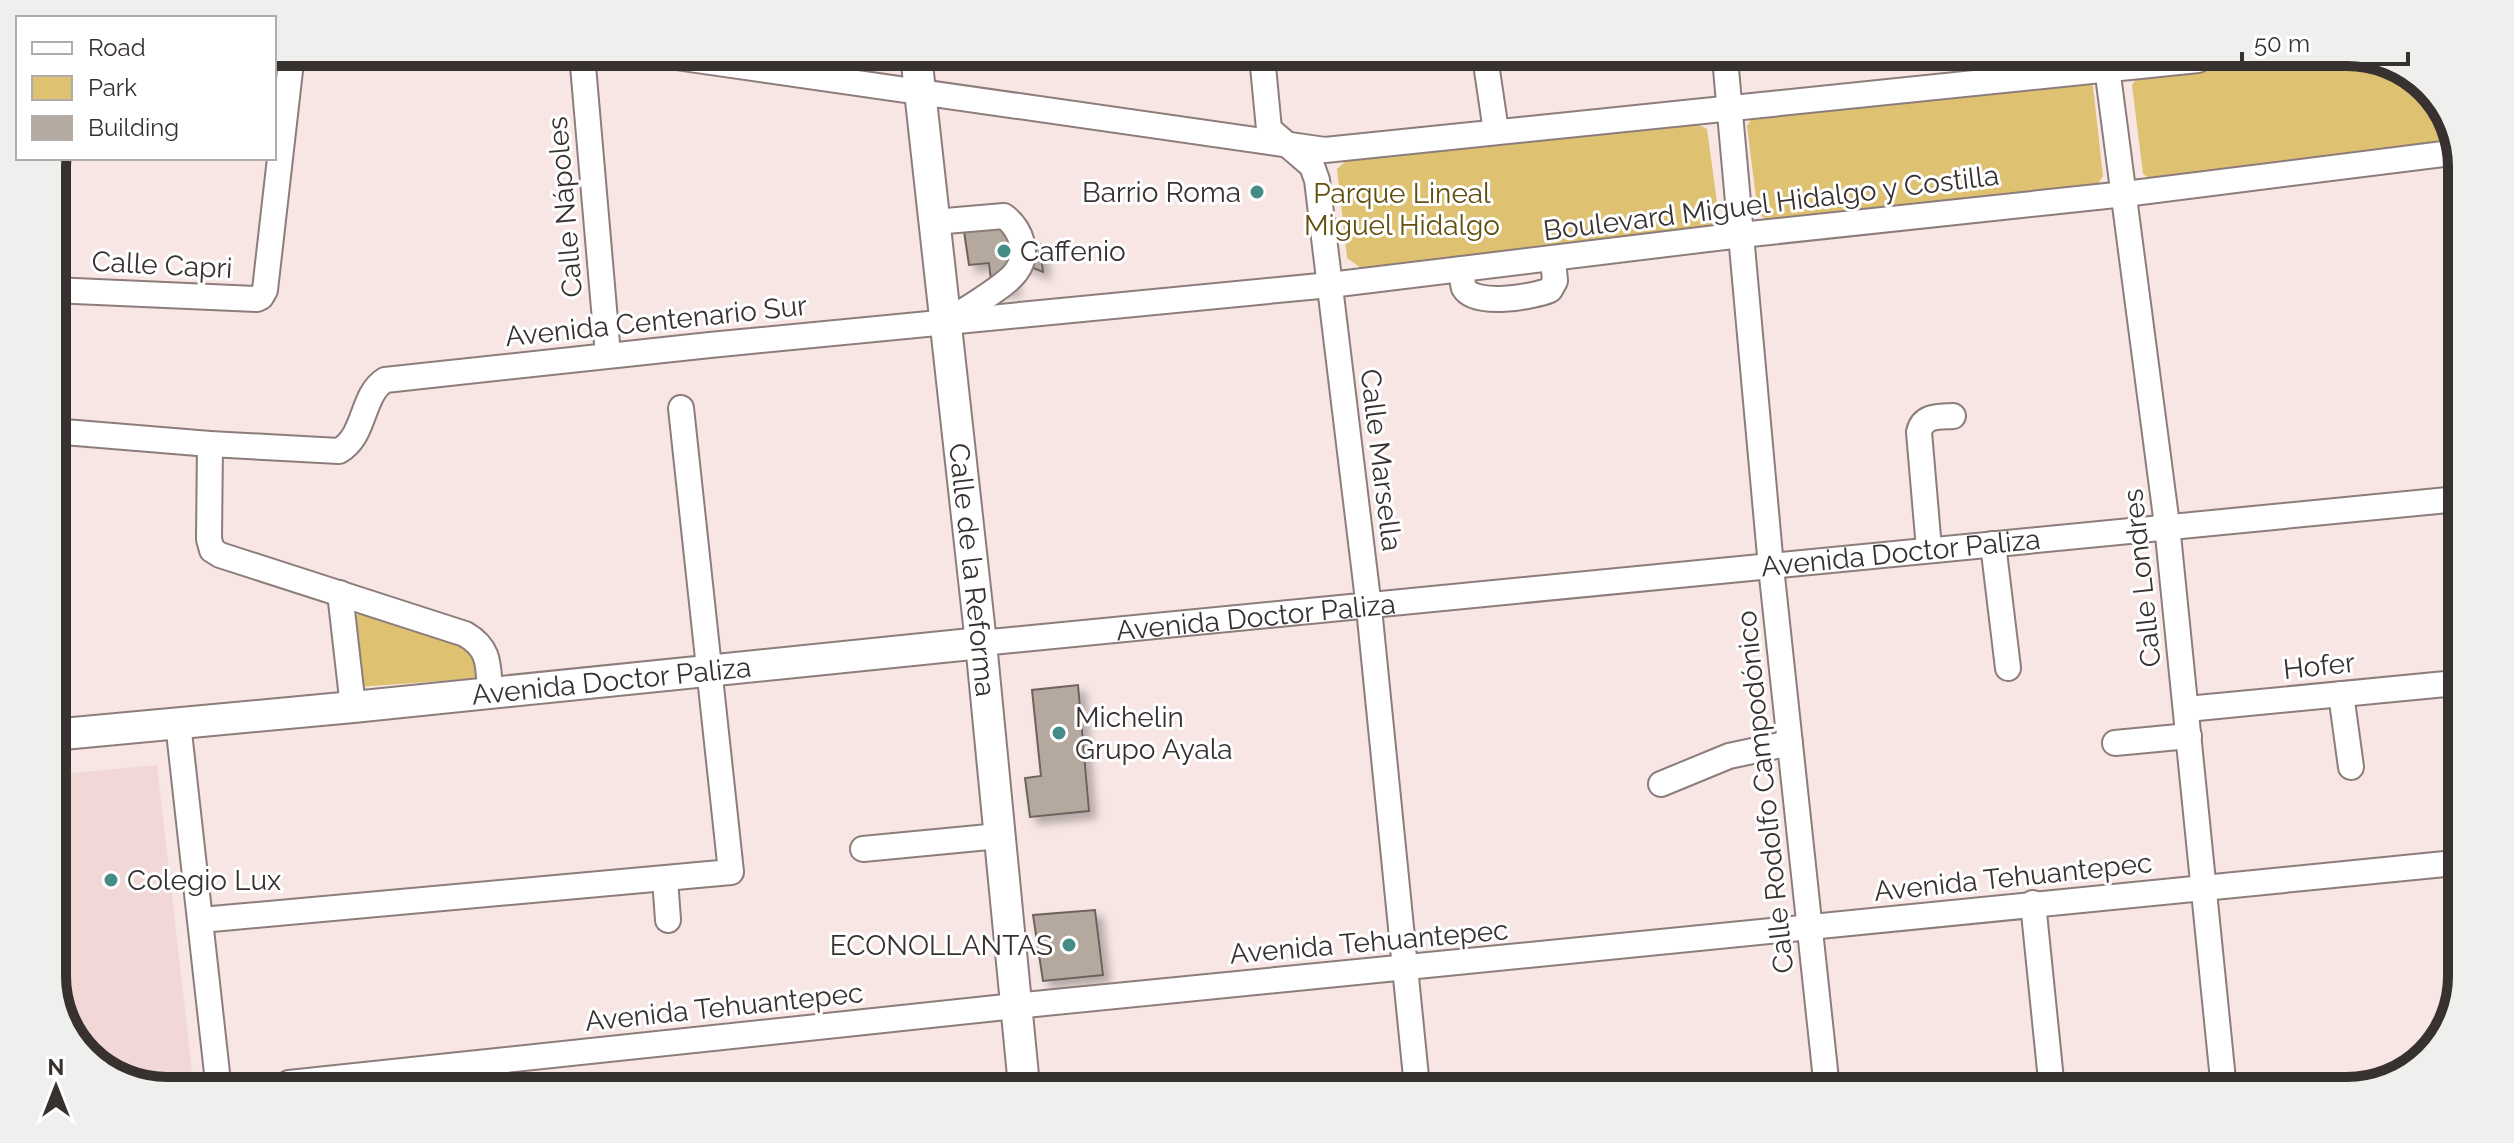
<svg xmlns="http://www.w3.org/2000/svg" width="2514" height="1143" font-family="Raleway,sans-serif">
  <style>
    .built { fill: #f1d7d5 }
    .green { fill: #dec171 }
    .building { fill: #b4a89f; stroke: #6e635b; stroke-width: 2; filter: url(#shadow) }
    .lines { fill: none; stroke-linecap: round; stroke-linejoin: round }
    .minor-casing { stroke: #8c7d7b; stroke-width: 28 }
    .major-casing { stroke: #8c7d7b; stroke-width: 34 }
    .minor { stroke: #fff; stroke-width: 24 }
    .major { stroke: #fff; stroke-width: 30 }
    .poi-dot { fill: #458c86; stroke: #fff; stroke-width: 3 }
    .labels { text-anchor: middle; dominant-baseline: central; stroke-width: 6; stroke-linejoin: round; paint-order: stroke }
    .poi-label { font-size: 28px; fill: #373130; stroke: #fff; text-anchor: start }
    .park-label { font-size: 28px; fill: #624e0d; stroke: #fff }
    .street-label { font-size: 28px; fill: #373130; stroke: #fff }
    .rim { fill: none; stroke: #373130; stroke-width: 10 }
  </style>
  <defs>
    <filter id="shadow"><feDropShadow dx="7" dy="7" stdDeviation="4" flood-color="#0004"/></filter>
  </defs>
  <rect width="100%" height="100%" fill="#f7e6e4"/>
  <path class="built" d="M157,765L193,1080L123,1082L76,1046L52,984V775Z"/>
  <path class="green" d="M2288,61H2391L2442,103L2454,137L2366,155L2150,179L2143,174L2132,85L2137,78Z
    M2085,82L2093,86L2103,176L2098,184L1768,220L1758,214L1747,126L1752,118Z
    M1697,124L1707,129L1719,217L1712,227L1361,268L1347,258L1337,169L1346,161Z
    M363,611L471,645L481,678L359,687L354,617Z"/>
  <path class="building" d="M1003,207L1007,238L1040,244L1043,272L1009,258L1013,289L992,290L989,263L969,265L964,231Z
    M1078,685L1089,811L1030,817L1025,778L1041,776L1032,690Z
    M1095,910L1103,975L1043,981L1033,915Z"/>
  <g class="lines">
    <defs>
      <g id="minor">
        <path d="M582,54L608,355"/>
        <path d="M655,54L1325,150L2198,60"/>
        <path d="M1262,56L1269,129L1312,166L1317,180L1369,608L1417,1087"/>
        <path d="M1485,57L1496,131"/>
        <path d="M1725,58L1771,567L1827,1089"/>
        <path d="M2106,60L2167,525L2224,1090"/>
        <path d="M934,222L1004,216C1021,229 1030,253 1016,272C1005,287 964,310 948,321"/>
        <path d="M1462,269C1462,274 1462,283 1464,288C1475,307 1533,297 1550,290L1555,281L1553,259"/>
        <path d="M52,290L257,299L261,297L265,290L292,53"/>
        <path d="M52,431L210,444L339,451C366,436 361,395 385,380L710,345L1330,285L1741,235L2125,194L2459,152"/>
        <path d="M210,444L209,539L212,550L220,555L465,634C491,649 488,666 490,693"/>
        <path d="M1993,544L2008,668"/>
        <path d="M1929,549L1919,432C1923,415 1938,417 1953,416"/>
        <path d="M340,593L353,707"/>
        <path id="s1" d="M981,643C1474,598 1966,543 2458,499"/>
        <path d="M2341,694L2351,767"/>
        <path d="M2187,709L2456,683"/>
        <path d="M178,723L218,1082"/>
        <path d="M2115,743L2189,736"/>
        <path d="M1661,784L1729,756L1790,743"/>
        <path d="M863,849L999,836"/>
        <path d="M665,879L668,920"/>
        <path d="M2033,903L2052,1090"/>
        <path d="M201,920L731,872L681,408"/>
        <path d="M289,1083L1015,1006L2455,863"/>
      </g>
      <g id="major">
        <path id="s2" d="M916,55L981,643L1024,1086"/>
        <path id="s3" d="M52,735L353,707L981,643"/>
      </g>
    </defs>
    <use href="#minor" class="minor-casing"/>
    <use href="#major" class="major-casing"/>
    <use href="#minor" class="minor"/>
    <use href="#major" class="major"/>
  </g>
  <g class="poi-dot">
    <circle cx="1257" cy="192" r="8"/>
    <circle cx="1004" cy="251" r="8"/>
    <circle cx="1059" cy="733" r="8"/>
    <circle cx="111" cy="880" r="8"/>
    <circle cx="1069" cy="945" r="8"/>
  </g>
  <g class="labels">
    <g class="poi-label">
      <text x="1241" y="192" text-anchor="end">Barrio Roma</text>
      <text x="1020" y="251">Caffenio</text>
      <text x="1075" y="717">Michelin<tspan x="1075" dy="32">Grupo Ayala</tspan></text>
      <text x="127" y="880">Colegio Lux</text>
      <text x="1053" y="945" text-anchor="end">ECONOLLANTAS</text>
    </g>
    <g class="park-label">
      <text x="1402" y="193">Parque Lineal<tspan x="1402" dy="32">Miguel Hidalgo</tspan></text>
    </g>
    <g class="street-label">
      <text transform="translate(1771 203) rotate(-7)">Boulevard Miguel Hidalgo y Costilla</text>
      <text transform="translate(565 207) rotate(-95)">Calle Nápoles</text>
      <text transform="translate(162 265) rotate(3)">Calle Capri</text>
      <text transform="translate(656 321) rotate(-6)">Avenida Centenario Sur</text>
      <text transform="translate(1381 460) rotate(83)">Calle Marsella</text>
      <text stroke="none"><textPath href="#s1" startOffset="924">Avenida Doctor Paliza</textPath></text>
      <text stroke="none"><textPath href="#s2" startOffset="518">Calle de la Reforma</textPath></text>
      <text transform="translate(2142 578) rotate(-96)">Calle Londres</text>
      <text stroke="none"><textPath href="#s1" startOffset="276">Avenida Doctor Paliza</textPath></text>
      <text transform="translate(2319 666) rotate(-6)">Hofer</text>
      <text stroke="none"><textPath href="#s3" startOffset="562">Avenida Doctor Paliza</textPath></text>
      <text transform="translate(1765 792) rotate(-96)">Calle Rodolfo Campodónico</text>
      <text transform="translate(2013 877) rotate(-6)">Avenida Tehuantepec</text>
      <text transform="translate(1369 942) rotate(-5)">Avenida Tehuantepec</text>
      <text transform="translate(724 1007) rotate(-6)">Avenida Tehuantepec</text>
    </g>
  </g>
  <path d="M0 0H2514V1143H0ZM167 66H2347A101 101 0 0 1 2448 167V976A101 101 0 0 1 2347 1077H167A101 101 0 0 1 66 976V167A101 101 0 0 1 167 66Z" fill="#efefee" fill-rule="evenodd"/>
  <path class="rim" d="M167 66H2347A101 101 0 0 1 2448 167V976A101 101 0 0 1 2347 1077H167A101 101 0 0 1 66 976V167A101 101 0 0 1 167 66Z"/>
  <rect x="16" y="16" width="260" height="144" fill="#ffffff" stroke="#afadac" stroke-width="2"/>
  <rect x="32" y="42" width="40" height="12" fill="#ffffff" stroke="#afadac" stroke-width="2"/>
  <text x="88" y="56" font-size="24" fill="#373130">Road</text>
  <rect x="32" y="76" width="40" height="24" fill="#dec171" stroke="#afadac" stroke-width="2"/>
  <text x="88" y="96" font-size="24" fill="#373130">Park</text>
  <rect x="32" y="116" width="40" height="24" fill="#b4a89f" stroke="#afadac" stroke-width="2"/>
  <text x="88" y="136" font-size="24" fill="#373130">Building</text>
  <g transform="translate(56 1087)" stroke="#ffffff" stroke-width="6" paint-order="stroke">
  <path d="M0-6L14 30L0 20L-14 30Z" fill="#373130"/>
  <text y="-12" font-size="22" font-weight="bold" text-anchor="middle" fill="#373130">N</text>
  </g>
  <path d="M2242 52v12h166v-12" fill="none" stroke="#373130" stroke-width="4"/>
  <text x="2254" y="52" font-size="24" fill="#373130" stroke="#ffffff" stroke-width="6" paint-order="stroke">50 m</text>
</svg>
